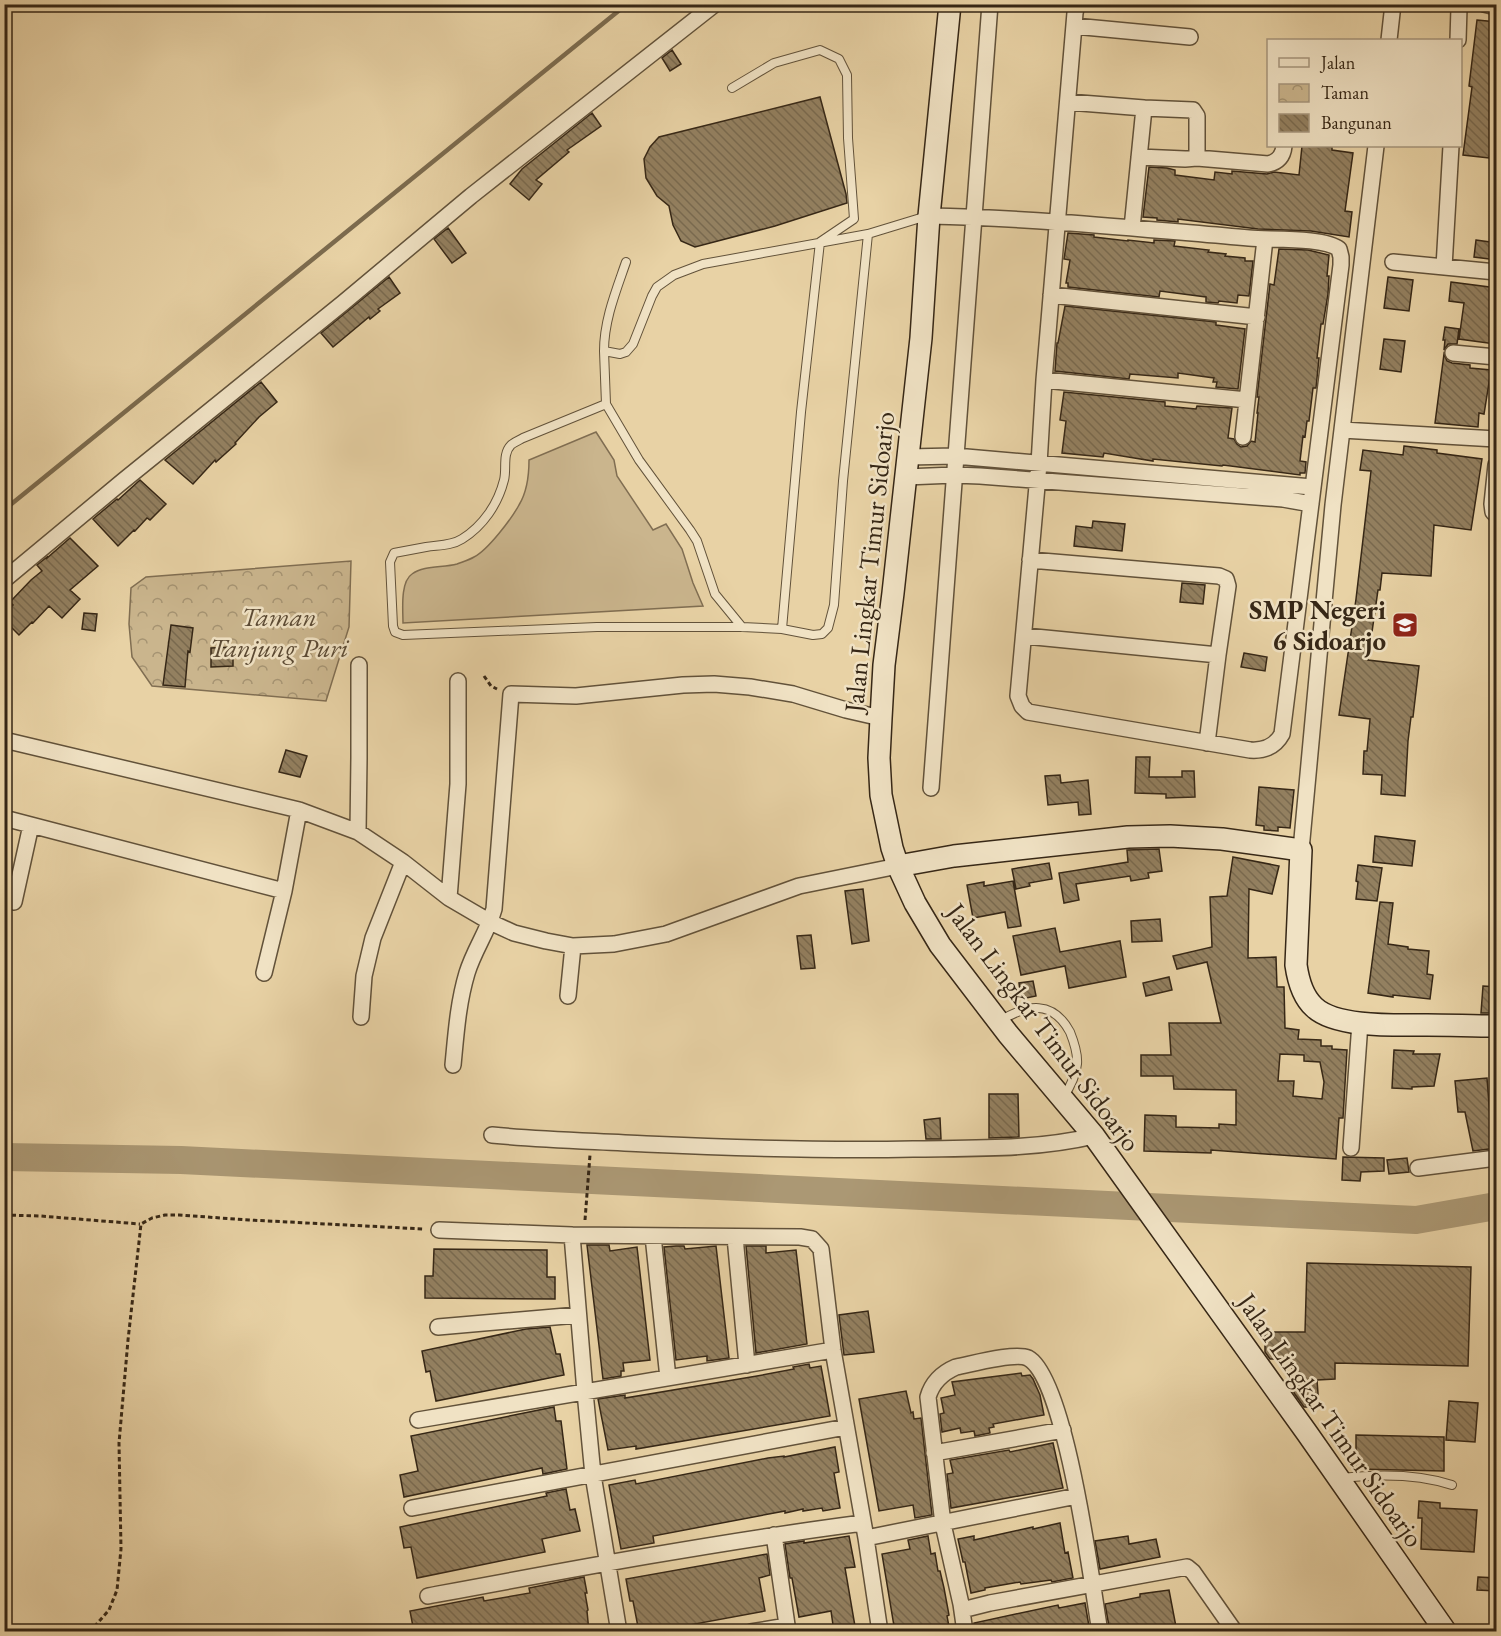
<svg xmlns="http://www.w3.org/2000/svg" width="1501" height="1636" font-family="'EB Garamond',serif">
  <style>
    .park { fill: url(#park-crowns); stroke: #806e52; stroke-width: 1.5 }
    .garden { fill: #cab58d; stroke: #806e52; stroke-width: 1.5 }
    .lines { fill: none; stroke-linecap: round; stroke-linejoin: round }
    .stream { stroke: #7c6b4e; stroke-width: 4.5 }
    .river { stroke: #ab9874; stroke-width: 28 }
    .building { fill: url(#building-back-hatch); stroke: #362716; stroke-width: 1.5; fill-rule: evenodd }
    .lane-casing { stroke: #62523a; stroke-width: 10 }
    .street-casing { stroke: #62523a; stroke-width: 18 }
    .secondary-casing { stroke: #362716; stroke-width: 24 }
    .path { stroke: #362716; stroke-width: 3; stroke-dasharray: 4.5 3; stroke-linecap: butt }
    .lane { stroke: #f0e2c4; stroke-width: 8 }
    .street { stroke: #f0e2c4; stroke-width: 15 }
    .secondary { stroke: #f0e2c4; stroke-width: 21 }
    .labels { text-anchor: middle; dominant-baseline: central; stroke-width: 5; stroke-linejoin: round; paint-order: stroke }
    .street-label { font-size: 27px; fill: #362716; stroke: #f0e2c4 }
    .poi-label { font-size: 27px; font-weight: bold; fill: #362716; stroke: #f0e2c4; text-anchor: end }
    .park-label { font-size: 27px; font-style: italic; fill: #5b4a34; stroke: #f0e2c4 }
  </style>
  <defs>
    <pattern id="park-crowns" width="20" height="18" patternUnits="userSpaceOnUse" patternTransform="scale(1.5)"><rect width="20" height="18" fill="#cab58d"/><path d="M2 6a3 3 0 1 1 6 0M12 15a3 3 0 1 1 6 0" fill="none" stroke="#a59372"/></pattern>
    <pattern id="building-back-hatch" width="6" height="6" patternUnits="userSpaceOnUse" patternTransform="scale(1.5)"><rect width="6" height="6" fill="#938060"/><path d="M-1 5l2 2M0 0l6 6M5-1l2 2" fill="none" stroke="#79694e"/></pattern>
  </defs>
  <rect width="100%" height="100%" fill="#e8d2a5"/>
  <filter id="stains"><feTurbulence type="fractalNoise" baseFrequency=".00333" numOctaves="4"/><feColorMatrix values="0 0 0 0 .2 0 0 0 0 .09 0 0 0 0 .02 0 0 0 .5 -.17"/></filter>
  <radialGradient id="worn" r=".72"><stop offset=".6" stop-color="#630" stop-opacity="0"/><stop offset="1" stop-color="#630" stop-opacity=".3"/></radialGradient>
  <path class="park" d="M351,561L349,627L326,701L152,686L132,657L129,624L131,588L146,577Z"/>
  <path class="garden" d="M596,432L614,460L617,476L653,530L666,524L682,549L693,583L703,606L403,623C403,610 400,582 412,574C424,565 443,568 457,564C462,562 469,560 474,557C488,550 512,518 519,505C527,492 529,474 529,460Z"/>
  <g class="lines">
    <path class="stream" d="M4,510L627,4"/>
    <path class="river" d="M4,1157L181,1160L1416,1220L1496,1206"/>
  </g>
  <path class="building" d="M1477,20L1497,22V156L1490,155L1489,158L1463,155L1472,87L1469,86Z
    M672,50L681,64L670,71L662,58Z
    M820,97L846,194L847,203L775,226L695,247L681,241L673,225L669,206L657,196L646,178L644,159L650,147L659,137Z
    M592,113L601,126L567,150L569,152L536,180L542,184L529,200L510,184L522,169Z
    M1302,146L1332,147V150L1353,153L1345,211L1352,212L1349,237L1311,231L1258,229L1178,219V222L1157,220V218L1143,217L1149,167L1167,168L1175,170V175L1214,180L1215,172L1232,174V171L1267,174L1274,172L1299,175Z
    M448,228L466,253L452,263L434,239Z
    M1068,233L1094,235V237L1128,241V240L1154,243V240L1175,241L1174,246L1209,250L1208,252L1226,254L1225,256L1245,258V261H1253L1249,296L1238,295L1237,303L1219,301L1218,303L1206,302V297L1160,291L1159,297L1068,287V283H1066L1070,260L1064,259Z
    M1476,240L1497,243V260L1474,257Z
    M1279,249L1308,250L1329,255L1327,276H1329L1328,294L1323,324H1321L1317,358H1319L1316,388H1313L1309,421H1307L1305,437L1303,436L1300,461L1306,462L1305,473H1300V475L1223,465L1222,466L1153,459V461L1104,453L1103,457L1062,453L1066,421L1060,420L1064,392L1165,402V406L1196,409L1197,406L1232,408L1228,438L1234,439L1237,444L1241,447L1247,446L1251,441L1255,442L1258,413H1257L1259,397H1257L1270,284L1274,285Z
    M389,277L400,293L378,309L380,311L370,319L369,317L333,347L321,333Z
    M1388,277L1413,280L1409,311L1384,308Z
    M1451,282L1497,288L1495,320H1497L1495,344L1459,339L1464,303L1449,301Z
    M1065,306L1216,322V325L1245,329L1238,389L1216,387L1217,382H1213L1214,378L1178,373V378L1130,374L1129,379L1055,371L1057,343H1058Z
    M1445,327L1459,329L1457,344H1448L1444,350L1445,340H1443Z
    M1384,339L1405,341L1401,372L1380,369Z
    M1444,354L1447,361L1452,363L1470,365V368L1491,370L1484,414L1479,413L1478,427L1435,423Z
    M261,382L277,402L259,417L235,443L236,444L216,462L215,460L193,484L165,460Z
    M1404,446L1437,450V453L1482,459L1471,530L1434,525L1431,576L1382,573L1380,590H1378L1368,660L1419,666L1413,717H1411L1408,741L1405,796L1381,794L1382,775L1363,774L1364,751H1367L1370,719L1339,715L1356,599L1371,471L1360,470L1363,450L1403,455Z
    M140,480L166,504L150,520L147,518L135,531L134,530L118,546L93,519L117,499L118,500Z
    M1093,521L1125,524L1122,551L1074,546L1076,526L1092,528Z
    M70,538L98,566L70,590L80,599L62,618L49,606L33,623L32,622L19,635L4,620V613L13,605L10,602L31,580L42,571L37,565L47,557V558Z
    M1182,583L1205,585L1203,604L1180,602Z
    M84,613L97,614L95,631L82,629Z
    M171,625L193,628L190,652L188,651L185,687L163,685Z
    M233,647V666L211,667V648Z
    M1244,653L1267,657L1265,671L1241,667Z
    M286,750L307,756L300,777L279,772Z
    M1136,757H1150L1149,777H1182V771H1194L1195,797L1166,798V794L1135,793Z
    M1060,775L1061,783L1088,780L1091,814L1079,815L1078,802L1048,805L1045,776Z
    M1259,787L1294,790L1290,828L1278,827V831L1264,830V826L1256,825Z
    M1375,836L1415,841L1412,866L1373,862Z
    M1159,849L1162,871L1148,873L1149,878L1131,881L1130,876L1076,884L1079,900L1064,903L1059,873L1128,862L1127,850Z
    M1233,857L1279,866L1272,894L1249,889L1248,958L1276,957L1277,987H1284L1285,1028L1299,1030L1298,1039L1321,1040V1046H1332V1049L1347,1050L1343,1118H1339L1336,1159L1211,1150V1153L1144,1151L1145,1115L1176,1116V1127L1219,1128V1124L1236,1125V1090L1174,1089L1173,1076H1141V1055H1171L1169,1023H1221L1207,962L1177,969L1173,956L1212,947L1210,897L1227,896ZM1280,1054L1304,1055V1061L1320,1062L1324,1082L1322,1099L1293,1096L1294,1081H1278Z
    M1049,863L1052,879L1029,883L1030,886L1016,889L1012,869Z
    M1358,865L1382,868L1377,901L1356,899L1358,882L1356,881Z
    M1013,881L1021,926L1008,928L1005,912L973,918L967,885L984,882V886Z
    M863,889L869,941L852,944L845,891Z
    M1380,902L1393,903L1388,944L1408,947V949L1429,951L1427,974L1433,975L1430,999L1393,995V997L1368,993Z
    M1160,919L1162,941L1132,942L1131,921Z
    M1055,928L1060,952L1120,941L1126,977L1069,988L1065,966L1021,975L1013,936Z
    M811,935L815,968L801,969L797,936Z
    M1169,977L1172,990L1146,996L1143,983Z
    M1033,981L1036,996L1021,999L1019,983Z
    M1483,986L1497,987L1496,1013H1481Z
    M1394,1050L1414,1051L1413,1054H1440L1434,1086L1412,1087V1089L1392,1088Z
    M1487,1078L1490,1117H1497V1148L1473,1151L1465,1112H1458L1455,1081Z
    M989,1094H1018L1019,1137L989,1138Z
    M940,1118L941,1139H926L924,1120Z
    M1343,1157L1384,1158V1171L1361,1172L1360,1181L1342,1180Z
    M1407,1158L1409,1172L1389,1174L1387,1160Z
    M587,1245H609L610,1251L637,1247L650,1360L623,1363L624,1371H621V1376L603,1379Z
    M676,1246H684L685,1249L716,1246L729,1358L707,1361V1356L676,1360L664,1247Z
    M746,1246H766V1253L796,1250L807,1344L756,1353Z
    M434,1249L547,1250V1277H555V1299L425,1298V1276H433Z
    M1307,1263L1471,1267L1468,1366L1335,1363V1379L1317,1380L1319,1407H1304L1294,1393V1380H1292V1359H1270L1265,1352V1332H1305Z
    M868,1311L874,1352L844,1355L839,1315Z
    M550,1327L556,1354H560L564,1375L436,1401L430,1371L426,1372L422,1351L526,1329Z
    M809,1364L810,1368L821,1366L830,1416L636,1449V1446L608,1450L598,1399L625,1395V1398L757,1376L794,1369L793,1367Z
    M1021,1373L1022,1376L1030,1375L1033,1379L1040,1395L1044,1415L993,1424L994,1427L989,1428L990,1433L975,1436L974,1431L961,1433L960,1428L942,1432L940,1414L944,1413L941,1398L955,1395L952,1382Z
    M906,1391L911,1413L913,1412L914,1419L921,1418L932,1515L915,1518L913,1505L879,1511L859,1399Z
    M1449,1401L1478,1403L1475,1442L1446,1440Z
    M554,1407L556,1421H561L567,1469L543,1474L542,1468L404,1497L400,1475L418,1471L411,1436Z
    M1356,1435L1444,1437V1471L1356,1469Z
    M1053,1443L1063,1488L951,1508L947,1474L953,1473L950,1460L1009,1450L1010,1452Z
    M835,1447L839,1472L834,1473L840,1508L823,1511L822,1508L803,1511V1509L785,1513V1511L653,1536L654,1543L621,1549L609,1485L635,1480L636,1484L768,1458L784,1456V1457Z
    M566,1489L570,1510L575,1509L580,1531L542,1539L545,1552L417,1578L411,1547L404,1548L400,1527L547,1496L546,1493Z
    M1419,1501L1440,1503V1508L1477,1510L1474,1552L1421,1549L1422,1518H1418Z
    M1060,1523L1065,1553L1068,1552L1073,1578L1052,1582L1051,1580L1021,1584L1020,1582L985,1588V1590L971,1593L965,1562H963L958,1539L974,1536V1540L1033,1527V1529Z
    M849,1536L855,1567L845,1568L856,1632H834L831,1611L799,1617L792,1578H790L785,1544L804,1541V1543Z
    M928,1536L931,1554L935,1553L938,1571H940L944,1588L949,1615L947,1616L950,1632H895L882,1554L910,1549L908,1540Z
    M1128,1536L1129,1544L1156,1539L1160,1557L1100,1569L1095,1541Z
    M767,1554L770,1575L759,1578L765,1611L662,1630V1632H639L633,1601H630L626,1579Z
    M584,1577L587,1593H585L588,1610L587,1611L589,1632H414L410,1611L483,1597L484,1601L530,1593L529,1588Z
    M1478,1577L1497,1578V1591L1477,1590Z
    M1169,1590L1177,1632H1110L1105,1604L1140,1597V1594Z
    M1085,1603L1090,1632H975L974,1623L1058,1605L1059,1608Z"/>
  <g class="lines">
    <defs>
      <path id="lane" d="M732,88L774,63L820,50L839,59L847,75L848,138L854,219L820,242L801,412L782,629
        M626,262C616,291 604,320 604,351L620,354L626,352L633,344L652,296L657,287L674,275L703,264L868,234L927,216
        M604,351L606,404L639,460L690,530L697,541L715,594L742,627
        M606,404L523,438C520,440 514,442 511,445C502,454 507,469 504,480C498,504 483,526 462,539C451,546 438,545 426,547C415,549 405,551 394,553L390,562L393,626L395,632L403,635L597,627H742L782,629L813,635L822,634L828,628L834,605L843,481L868,234
        M1000,1021C1027,1004 1053,1000 1070,1032C1074,1042 1078,1053 1077,1064C1076,1076 1070,1087 1063,1098
        M1341,1478C1377,1474 1416,1473 1452,1485"/>
      <path id="street" d="M1484,4L1496,7
        M1074,26L1190,37
        M1389,40L1393,4
        M1458,40L1459,8L1461,4
        M1068,102L1144,108L1193,110L1197,116V158
        M1139,157L1185,159L1197,158L1268,164C1278,162 1283,156 1284,146
        M929,216C1036,218 1142,229 1249,238C1270,240 1324,237 1339,249L1341,257V265L1282,734C1275,747 1264,751 1250,750L1028,712L1022,706L1018,696L1039,464L1044,380L1075,13L1077,4
        M1132,228L1144,108
        M1393,262L1496,272
        M1444,267L1451,146
        M1051,295L1257,317
        M1453,353L1496,357
        M1044,380L1247,400
        M1342,430L1496,439
        M1243,437L1265,239
        M908,457L955,456L1312,487
        M1496,465L1492,504L1493,512L1496,515
        M906,477L954,475L980,476L1283,499L1311,504
        M4,580L123,481L343,303L471,196L715,4
        M1025,636L1218,655L1228,586L1226,579L1219,576L1030,560
        M4,740L299,810L358,832L403,862L449,898L490,922L514,933L546,941L573,946L614,944L666,934L799,886L898,866
        M1207,743L1218,655
        M931,788L990,4
        M4,818L284,891
        M358,832L359,758V665
        M1301,850L1333,505L1376,146
        M449,898L458,784V681
        M14,902L31,825
        M264,973L284,891L299,810
        M568,996L573,946
        M361,1017L364,976L373,938L403,862
        M453,1065C456,1034 458,1003 467,973C474,950 488,931 494,909L511,694L576,696L683,685L714,684L750,687L793,694L846,710L881,718
        M492,1135C543,1140 594,1141 646,1144C735,1148 824,1151 913,1149C973,1148 1035,1150 1094,1136
        M1351,1148L1360,1023
        M1418,1168L1496,1158
        M439,1230L572,1235
        M653,1236L668,1378
        M735,1237L747,1365
        M438,1327L578,1315
        M418,1420L833,1350
        M934,1453L1063,1430
        M412,1508L846,1427
        M774,1535L788,1632
        M866,1538L1077,1496
        M428,1596C573,1569 717,1542 863,1523
        M962,1610L990,1603L1187,1567L1193,1572L1235,1632
        M619,1632L593,1475L585,1392L572,1235L800,1237L812,1239L821,1249L833,1350L866,1538L880,1632
        M751,1632L787,1626
        M965,1632L961,1604L943,1524L928,1397C932,1383 942,1373 956,1367C972,1364 1015,1352 1028,1358C1066,1378 1092,1585 1100,1632"/>
      <path id="secondary" d="M950,4L929,216L921,338L893,593L884,665L881,718L879,758L881,795L892,848L898,866L915,903L940,945L1008,1034L1094,1136L1307,1433L1446,1632
        M898,866L954,856L1128,837L1170,836L1222,839L1301,850L1296,965C1298,979 1302,996 1314,1007C1336,1028 1397,1025 1427,1025C1450,1025 1473,1026 1496,1026"/>
    </defs>
    <use href="#lane" class="lane-casing"/>
    <use href="#street" class="street-casing"/>
    <use href="#secondary" class="secondary-casing"/>
    <path class="path" d="M484,676L491,686L497,689
      M4,1215L40,1216L140,1224
      M585,1220L590,1155
      M89,1632L95,1626L109,1610L117,1590L121,1549L119,1443L128,1340L141,1224L152,1218L165,1215H179L249,1220L424,1229"/>
    <use href="#lane" class="lane"/>
    <use href="#street" class="street"/>
    <use href="#secondary" class="secondary"/>
  </g>
  <defs>
    <symbol id="school-square" viewBox="-11 -11 22 22"><rect x="-9" y="-9" width="18" height="18" rx="4" fill="#8f2418" stroke="#f0e2c4"/><path d="M0-5L7-2L0 1L-7-2ZM-4 1L0 2.5L4 1V4Q0 6-4 4Z" fill="#fff"/></symbol>
  </defs>
  <g fill-rule="evenodd">
    <use href="#school-square" x="1390" y="610" width="30" height="30"/>
  </g>
  <g class="labels">
    <g class="street-label">
      <text transform="translate(869 562) rotate(-84)">Jalan Lingkar Timur Sidoarjo</text>
      <text transform="translate(1044 1027) rotate(53)">Jalan Lingkar Timur Sidoarjo</text>
      <text transform="translate(1331 1420) rotate(55)">Jalan Lingkar Timur Sidoarjo</text>
    </g>
    <g class="poi-label">
      <text x="1386" y="609">SMP Negeri<tspan x="1386" dy="31">6 Sidoarjo</tspan></text>
    </g>
    <g class="park-label">
      <text x="279" y="616">Taman<tspan x="279" dy="31">Tanjung Puri</tspan></text>
    </g>
  </g>
  <rect width="1501" height="1636" fill="none" stroke="#e8d2a5" stroke-width="24"/>
  <rect x="6" y="6" width="1489" height="1624" fill="none" stroke="#362716" stroke-width="3"/>
  <rect x="12" y="12" width="1477" height="1612" fill="none" stroke="#362716" stroke-width="1.5"/>
  <rect x="1267" y="39" width="195" height="108" fill="#f0e2c4" stroke="#a6977e" stroke-width="1.5"/>
  <rect x="1279" y="58" width="30" height="9" fill="#f0e2c4" stroke="#a6977e" stroke-width="1.5"/>
  <text x="1321" y="69" font-size="18" fill="#362716">Jalan</text>
  <rect x="1279" y="84" width="30" height="18" fill="url(#park-crowns)" stroke="#a6977e" stroke-width="1.5"/>
  <text x="1321" y="99" font-size="18" fill="#362716">Taman</text>
  <rect x="1279" y="114" width="30" height="18" fill="url(#building-back-hatch)" stroke="#a6977e" stroke-width="1.5"/>
  <text x="1321" y="129" font-size="18" fill="#362716">Bangunan</text>
  <rect width="100%" height="100%" filter="url(#stains)"/>
  <rect width="100%" height="100%" fill="url(#worn)"/>
</svg>
